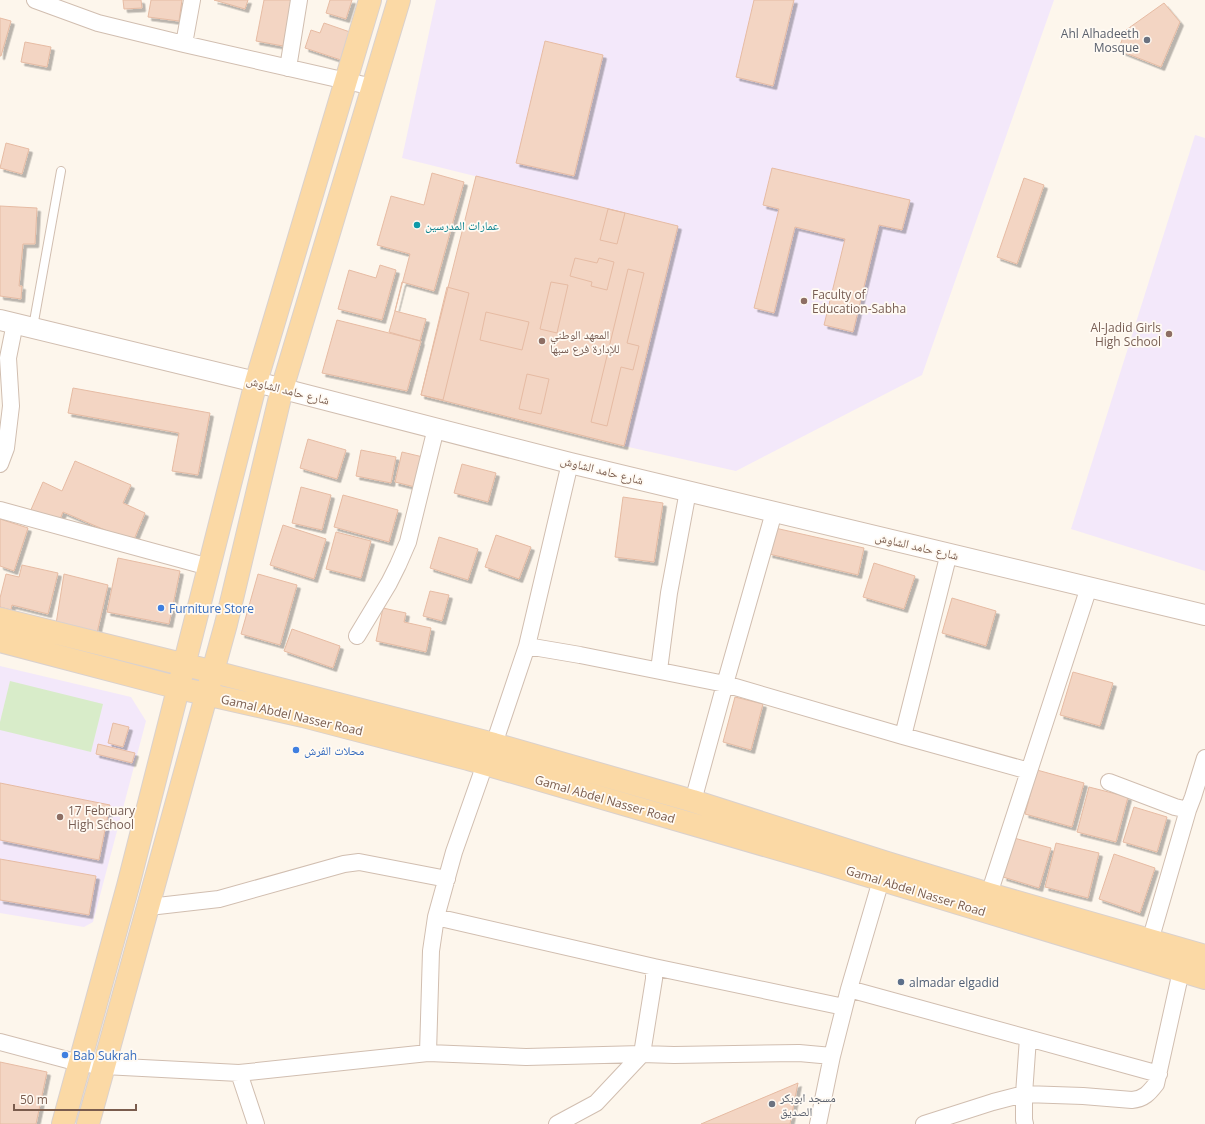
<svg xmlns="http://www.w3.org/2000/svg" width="1205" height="1124" font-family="'Open Sans','Noto Naskh Arabic',sans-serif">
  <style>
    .education { fill: #f3e8fa }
    .green { fill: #d8ecc9 }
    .building { fill: #f3d5c3; stroke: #e6bba3; filter: url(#shadow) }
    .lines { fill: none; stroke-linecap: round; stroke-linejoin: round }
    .service-casing { stroke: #d1beb0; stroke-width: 10 }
    .minor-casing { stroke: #d1beb0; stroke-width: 18 }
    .tertiary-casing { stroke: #d1beb0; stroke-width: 22 }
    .primary-casing { stroke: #dad1cd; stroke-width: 24 }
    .service { stroke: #fff; stroke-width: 8 }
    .minor { stroke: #fff; stroke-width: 16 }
    .tertiary { stroke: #fff; stroke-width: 20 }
    .primary { stroke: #fbd9a5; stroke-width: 22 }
    .worship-dot { fill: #6b7280; stroke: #fffaf3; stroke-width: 1.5 }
    .culture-dot { fill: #0f9aa8; stroke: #fffaf3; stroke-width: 1.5 }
    .education-dot { fill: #8d6e63; stroke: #fffaf3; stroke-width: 1.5 }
    .shop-dot { fill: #3f7fe0; stroke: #fffaf3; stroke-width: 1.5 }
    .service-dot { fill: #5c6f8a; stroke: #fffaf3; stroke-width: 1.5 }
    .labels { text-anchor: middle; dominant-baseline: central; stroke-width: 3.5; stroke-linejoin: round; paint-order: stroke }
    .worship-label { font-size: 12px; fill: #5b616d; stroke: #fffaf3; text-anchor: end }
    .culture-label { font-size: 12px; fill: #0d838f; stroke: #fffaf3; text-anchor: start }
    .education-label { font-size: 12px; fill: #785e54; stroke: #fffaf3; text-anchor: start }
    .street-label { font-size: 12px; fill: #7a5c4d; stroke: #fffaf3 }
    .shop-label { font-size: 12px; fill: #366cbe; stroke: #fffaf3; text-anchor: start }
    .service-label { font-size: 12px; fill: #4e5e75; stroke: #fffaf3; text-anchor: start }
  </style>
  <defs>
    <filter id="shadow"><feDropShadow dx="3.5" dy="3.5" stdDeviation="0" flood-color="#0004"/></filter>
  </defs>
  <rect width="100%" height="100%" fill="#fdf6ec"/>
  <path class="education" d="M436,0H1054L922,375L736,471L624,446L608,209L402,158Z
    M1195,135L1205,138V571L1071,529Z
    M0,666L131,697L146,721L93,922L84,927L0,913Z"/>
  <path class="green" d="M10,681L103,704L91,752L0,730V722Z"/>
  <path class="building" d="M123,0H141L142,8L124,9Z
    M151,0H182L179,21L148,17Z
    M214,0H248L245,9Z
    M264,0H292L283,46L256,41Z
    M330,0H352L346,19L326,13Z
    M754,0H794L773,86L736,77Z
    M1164,3L1180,22L1161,67L1118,50L1126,30Z
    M0,18L11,21L1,56H0Z
    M324,23L350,32L341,60L305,48L311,30L320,33Z
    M545,41L603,55L574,176L516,163Z
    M25,42L51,47L47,67L21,62Z
    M6,143L29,149L22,174L0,168Z
    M772,168L910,200L902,230L879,225L853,332L824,325L845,239L795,227L774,313L754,308L779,209L763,205Z
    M432,173L464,182L434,291L402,282L395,311L410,254L377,245L391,196L424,205Z
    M476,176L678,226L624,446L421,395Z
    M1024,178L1044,185L1017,264L997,257Z
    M0,206L37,208L35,244H23L19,286H22L21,299L0,296Z
    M608,209L625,213L617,244L600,240Z
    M575,258L597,263L599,258L614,262L607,290L591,286L592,282L570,276Z
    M380,265L396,270L382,320L338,309L349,270L376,278Z
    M628,269L644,273L627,343L639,346L633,370L621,367L607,426L591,422Z
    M551,282L568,285L557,333L540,329Z
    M447,287L469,293L443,400L421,395Z
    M395,311L426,319L420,341L389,332Z
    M486,312L529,322L522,350L480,340Z
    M337,320L421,341L407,391L322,373Z
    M527,374L549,379L541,414L519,409Z
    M73,388L210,413L198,475L172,471L179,433L68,413Z
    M308,439L346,450L337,479L300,468Z
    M361,450L396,457L391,483L356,476Z
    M402,452L423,457L415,487L395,482Z
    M75,461L131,485L123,503L145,513L133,542L63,512L58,524L30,512L43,482L62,491Z
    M462,464L496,473L488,502L454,493Z
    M301,487L331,495L322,530L292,523Z
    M343,495L398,510L389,542L334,527Z
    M623,497L663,503L654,562L615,557Z
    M0,519L28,528L14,571L0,566Z
    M283,525L326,539L314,579L270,565Z
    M775,528L864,548L858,575L769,554Z
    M336,532L371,541L361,578L326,569Z
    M496,535L531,547L519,579L485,567Z
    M439,537L478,549L468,580L430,568Z
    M118,558L180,571L169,624L107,612Z
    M874,563L915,576L904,609L863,597Z
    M22,565L58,573L48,614L12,605L11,610L0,607V598L6,574L19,577Z
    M64,574L108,585L97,633L56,624Z
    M258,574L297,585L280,645L241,634Z
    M430,591L449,595L442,621L423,616Z
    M952,598L996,611L986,646L942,633Z
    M383,608L406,613L404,622L431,628L426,652L376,641Z
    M292,629L340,646L333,668L284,651Z
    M1073,672L1113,683L1100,726L1060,715Z
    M735,697L763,704L751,750L723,742Z
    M113,723L129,727L123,747L108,743Z
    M98,744L135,753L132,763L96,754Z
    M1037,770L1084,783L1072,827L1025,814Z
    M0,783L110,805L99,860L0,840Z
    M1089,787L1128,797L1116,842L1077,832Z
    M1134,807L1167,817L1157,852L1123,842Z
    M1014,838L1051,848L1039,888L1003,877Z
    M1056,843L1099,853L1088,898L1045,887Z
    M1114,854L1155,868L1140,913L1099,899Z
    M0,859L96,876L89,915L0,900Z
    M0,1062L47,1072L36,1124H0Z
    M798,1083L790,1124H701Z"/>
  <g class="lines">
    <defs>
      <path id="service" d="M33,327L61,171"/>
      <path id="minor" d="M35,0L98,23L184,44L373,87
        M184,44L192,0
        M288,68L299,0
        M0,464L6,448L11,406L8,358L15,323
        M0,510L209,567
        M357,636L389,583L398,565L408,542L436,428
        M527,646L580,655L725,684L903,736L1029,771
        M659,670L669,593L688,491
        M903,736L949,553
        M494,744L527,646L570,463
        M1109,782L1175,807L1188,810L1193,797L1205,758
        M693,801L725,684L774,512
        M989,894L1089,587
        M149,907L219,899L344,864L359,862L447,879
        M436,917L654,967V979L642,1054L596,1103L557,1124
        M1150,941L1188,810
        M654,967L844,1007
        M849,989L1159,1074
        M0,1042L79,1063L104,1066L239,1073L428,1053L526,1057L642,1054L674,1055L799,1053L832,1056
        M428,1053L431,951L436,917L454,852L485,764
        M239,1073L256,1124
        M818,1124L832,1056L849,989L884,870
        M924,1124L993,1102L1024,1094L1083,1096L1132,1100C1144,1099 1149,1093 1156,1084L1181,971
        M1025,1124L1024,1120V1094L1028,1038"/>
      <path id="tertiary" d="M0,320L256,382L570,463L1205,615"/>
      <path id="primary" d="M0,619L214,672L494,744L693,801L887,863L989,894L1205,956
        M0,641L179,688L303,716L468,759L823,862L1205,978
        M63,1124L128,886L256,382L370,0
        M88,1124L226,624L282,389L399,0"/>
    </defs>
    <use href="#service" class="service-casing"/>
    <use href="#minor" class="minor-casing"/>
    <use href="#tertiary" class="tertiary-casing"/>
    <use href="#primary" class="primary-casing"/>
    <use href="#service" class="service"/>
    <use href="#minor" class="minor"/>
    <use href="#tertiary" class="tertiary"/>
    <use href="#primary" class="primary"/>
  </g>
  <g class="worship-dot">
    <circle cx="1147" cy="40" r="4"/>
    <circle cx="772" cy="1104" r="4"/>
  </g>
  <circle class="culture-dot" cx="417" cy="225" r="4"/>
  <g class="education-dot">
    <circle cx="804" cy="301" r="4"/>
    <circle cx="1169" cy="334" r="4"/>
    <circle cx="542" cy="341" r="4"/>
    <circle cx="60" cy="817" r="4"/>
  </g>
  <g class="shop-dot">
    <circle cx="161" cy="608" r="4"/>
    <circle cx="296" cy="750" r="4"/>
    <circle cx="65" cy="1055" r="4"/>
  </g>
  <circle class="service-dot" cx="901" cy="982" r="4"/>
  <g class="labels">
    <g class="worship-label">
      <text x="1139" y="33">Ahl Alhadeeth<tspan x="1139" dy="14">Mosque</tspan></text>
      <text x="780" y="1097" text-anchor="start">مسجد ابوبكر<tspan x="780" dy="14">الصديق</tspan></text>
    </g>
    <g class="culture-label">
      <text x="425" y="225">عمارات المدرسين</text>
    </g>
    <g class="education-label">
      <text x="812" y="294">Faculty of<tspan x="812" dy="14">Education-Sabha</tspan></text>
      <text x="1161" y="327" text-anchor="end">Al-Jadid Girls<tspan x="1161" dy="14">High School</tspan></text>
      <text x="550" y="334">المعهد الوطني<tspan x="550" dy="14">للإدارة فرع سبها</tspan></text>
      <text x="68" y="810">17 February<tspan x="68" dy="14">High School</tspan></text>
    </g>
    <g class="street-label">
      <text transform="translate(288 390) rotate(14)">شارع حامد الشاوش</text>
      <text transform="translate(602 470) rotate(14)">شارع حامد الشاوش</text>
      <text transform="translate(917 546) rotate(13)">شارع حامد الشاوش</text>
      <text transform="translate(292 715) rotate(13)">Gamal Abdel Nasser Road</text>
      <text transform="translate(605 799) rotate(16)">Gamal Abdel Nasser Road</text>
      <text transform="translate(916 891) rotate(17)">Gamal Abdel Nasser Road</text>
    </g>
    <g class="shop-label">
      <text x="169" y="608">Furniture Store</text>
      <text x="304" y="750">محلات الفرش</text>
      <text x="73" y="1055">Bab Sukrah</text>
    </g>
    <g class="service-label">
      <text x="909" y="982">almadar elgadid</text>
    </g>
  </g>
  <path d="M14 1104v6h122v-6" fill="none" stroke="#7a5c4d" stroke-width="2"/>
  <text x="20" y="1104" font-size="12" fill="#7a5c4d" stroke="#fffaf3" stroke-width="3" paint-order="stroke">50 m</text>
</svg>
